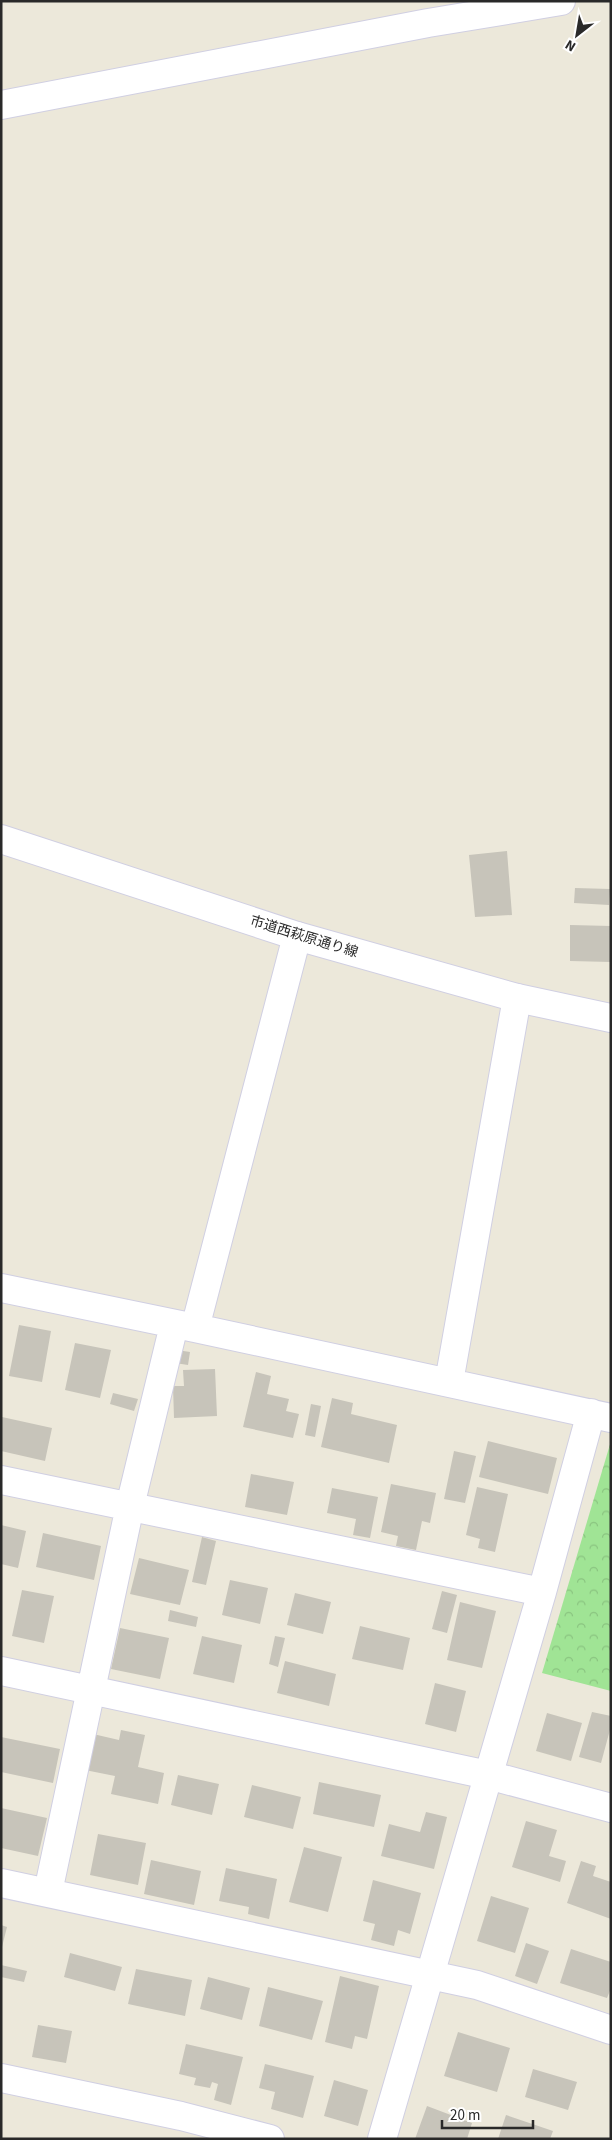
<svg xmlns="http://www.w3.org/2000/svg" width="612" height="2140" font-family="'Source Sans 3','Noto Sans JP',sans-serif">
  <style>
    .forest { fill: url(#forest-crowns) }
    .building { fill: #c7c4ba }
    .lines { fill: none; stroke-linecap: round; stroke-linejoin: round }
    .street-casing { stroke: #d0cfe2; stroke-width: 30 }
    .secondary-casing { stroke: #d0cfe2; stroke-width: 30 }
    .street { stroke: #fff; stroke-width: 28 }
    .secondary { stroke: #fff; stroke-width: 28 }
    .labels { text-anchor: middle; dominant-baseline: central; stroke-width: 4; stroke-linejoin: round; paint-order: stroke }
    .street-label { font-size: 14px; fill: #292929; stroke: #fff }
  </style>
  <defs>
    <pattern id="forest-crowns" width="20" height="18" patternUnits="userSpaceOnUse" patternTransform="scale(1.25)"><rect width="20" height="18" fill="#a0e495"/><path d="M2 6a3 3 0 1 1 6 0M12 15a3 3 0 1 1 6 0" fill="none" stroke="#8ac480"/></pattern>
  </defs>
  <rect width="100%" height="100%" fill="#ece8da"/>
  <path class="forest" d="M611,1441V1691L542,1673Z"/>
  <path class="building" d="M507,851L512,915L475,917L469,855Z
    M575,888L610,889L609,905L574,903Z
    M570,925L611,926V962L570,961Z
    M19,1325L51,1331L42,1382L9,1376Z
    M75,1343L111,1350L100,1398L65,1390Z
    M177,1350L190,1352L188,1365L175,1363Z
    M215,1369L217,1416L174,1418L173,1386H184L183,1370Z
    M256,1372L271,1376L267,1394L289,1399L286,1411L299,1414L293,1438L243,1427Z
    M113,1393L138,1399L134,1411L110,1404Z
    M332,1398L353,1403L351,1414L397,1425L389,1463L321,1447Z
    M311,1404L321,1406L315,1437L305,1435Z
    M2,1417L52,1428L45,1461L1,1451Z
    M488,1441L557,1458L548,1494L479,1477Z
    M454,1451L476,1456L465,1503L444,1499Z
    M251,1474L294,1482L287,1515L245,1507Z
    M391,1484L436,1493L430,1523L422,1521L416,1550L396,1546L398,1536L381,1532Z
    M477,1487L508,1494L495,1552L478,1548L480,1539L466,1535Z
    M332,1488L378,1497L370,1538L353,1535L356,1519L327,1513Z
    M1,1525L26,1531L18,1568L1,1564Z
    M43,1533L101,1546L94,1580L36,1567Z
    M202,1537L216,1541L206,1585L192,1582Z
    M139,1558L189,1570L180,1605L130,1594Z
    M230,1580L268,1588L260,1624L222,1615Z
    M22,1590L54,1596L44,1643L12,1636Z
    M442,1591L457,1595L447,1633L432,1629Z
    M295,1593L331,1602L323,1634L287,1625Z
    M460,1602L496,1611L482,1668L447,1660Z
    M170,1610L198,1617L196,1627L168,1621Z
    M360,1626L410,1638L403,1670L352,1659Z
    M120,1628L169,1638L160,1679L111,1669Z
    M202,1636L242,1645L234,1683L193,1674Z
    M275,1636L285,1638L278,1667L269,1664Z
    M285,1661L336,1674L329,1706L277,1693Z
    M435,1683L466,1691L456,1732L425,1724Z
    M592,1712L611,1716V1726L601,1763L579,1757Z
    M547,1713L582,1723L571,1761L536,1751Z
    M121,1730L145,1735L138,1767L164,1773L158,1804L111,1794L115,1776L85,1770L93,1734L119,1740Z
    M1,1737L60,1749L53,1783L1,1772Z
    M178,1775L219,1784L212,1815L171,1805Z
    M319,1782L381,1795L374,1827L313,1814Z
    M252,1785L301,1797L293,1829L244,1817Z
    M1,1808L47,1818L38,1856L1,1848Z
    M426,1812L447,1817L434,1869L381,1856L389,1824L420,1832Z
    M526,1821L557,1830L549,1856L566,1861L560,1882L512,1867Z
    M98,1834L146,1843L138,1885L90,1875Z
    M304,1847L342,1857L328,1912L289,1902Z
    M151,1860L201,1871L194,1905L144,1894Z
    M581,1861L596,1866L593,1876L611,1882V1919L567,1903Z
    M226,1868L277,1879L269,1919L248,1914L249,1907L219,1901Z
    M373,1880L421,1893L410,1934L398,1930L394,1946L371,1940L375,1924L363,1921Z
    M491,1896L529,1908L515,1953L477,1941Z
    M1,1925L7,1927L2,1947H1Z
    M526,1943L549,1951L537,1984L515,1976Z
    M571,1949L611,1962V1988L607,1998L560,1983Z
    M70,1953L122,1967L115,1991L64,1977Z
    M1,1965L27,1971L24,1982L1,1977Z
    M136,1969L192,1980L185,2016L128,2004Z
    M340,1976L379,1986L367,2039L355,2036L352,2049L325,2042Z
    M208,1977L250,1988L242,2020L200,2009Z
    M268,1987L323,2001L312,2040L259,2026Z
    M38,2025L72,2031L66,2063L32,2057Z
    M458,2032L510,2048L497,2092L444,2076Z
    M186,2044L243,2057L231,2105L214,2100L218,2084L212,2082L210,2088L194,2085L196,2078L179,2074Z
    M265,2064L314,2076L303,2118L271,2109L275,2092L259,2088Z
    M533,2069L577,2082L568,2110L525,2097Z
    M334,2080L368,2090L358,2126L324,2116Z
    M427,2106L472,2123L467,2139H415Z
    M506,2115L553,2131L550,2139H498Z"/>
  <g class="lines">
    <defs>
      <path id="street" d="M1,105L428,23L561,1
        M1,1288L195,1328L611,1418
        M195,1328L297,936
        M449,1382L517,998
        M1,1480L542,1592
        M1,1671L488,1775L611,1808
        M1,1883L477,1985L611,2030
        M48,1892L130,1506L174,1325
        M1,2078L181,2116L270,2139
        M382,2139L542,1592L591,1413"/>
      <path id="secondary" d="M1,839L297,936L517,998L611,1018"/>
    </defs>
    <use href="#street" class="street-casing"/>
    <use href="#secondary" class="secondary-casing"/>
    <use href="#street" class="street"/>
    <use href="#secondary" class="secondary"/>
  </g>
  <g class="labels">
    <g class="street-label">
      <text transform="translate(304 937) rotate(17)">市道西萩原通り線</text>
    </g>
  </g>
  <rect width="612" height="2140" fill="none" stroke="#292929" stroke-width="5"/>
  <g transform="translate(577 35) rotate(211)" stroke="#ffffff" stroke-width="4" paint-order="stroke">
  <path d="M0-4L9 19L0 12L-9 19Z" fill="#292929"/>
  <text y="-8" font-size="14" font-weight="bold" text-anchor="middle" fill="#292929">N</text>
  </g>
  <path d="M442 2120v8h91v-8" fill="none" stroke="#292929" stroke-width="2.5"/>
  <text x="450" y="2120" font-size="15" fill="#292929" stroke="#ffffff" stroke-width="4" paint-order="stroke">20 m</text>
</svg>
